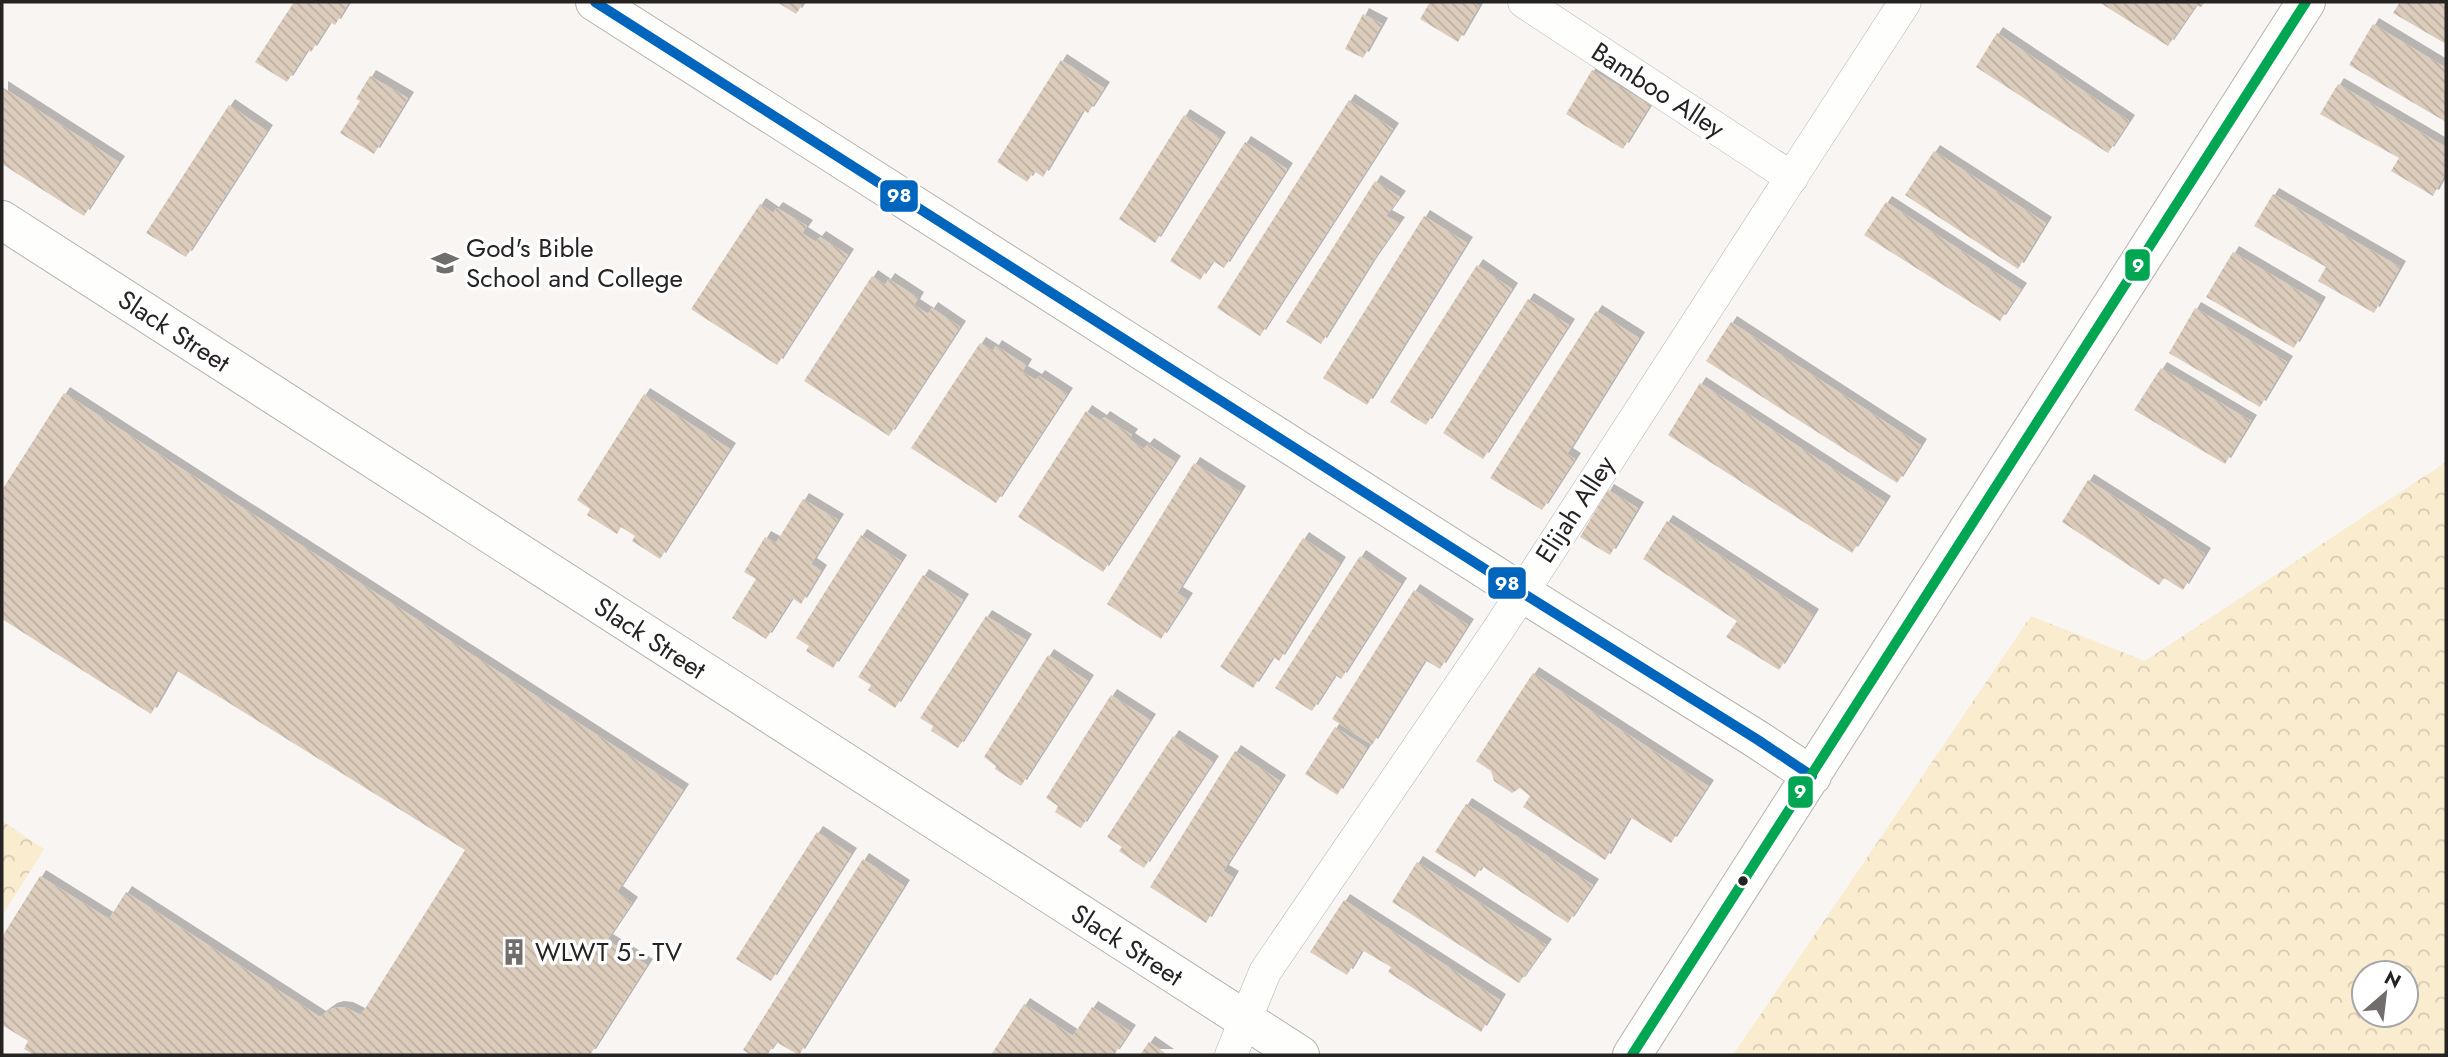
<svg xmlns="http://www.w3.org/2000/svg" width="2448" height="1057" font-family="Jost,sans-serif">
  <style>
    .forest { fill: url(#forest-crowns); fill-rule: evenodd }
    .building { fill: url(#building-back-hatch); filter: url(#shadow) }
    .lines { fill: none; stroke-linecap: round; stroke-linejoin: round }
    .lane-casing { stroke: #b5b2b1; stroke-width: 33 }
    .street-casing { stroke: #b5b2b1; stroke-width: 40 }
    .lane { stroke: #fefefd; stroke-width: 32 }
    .street { stroke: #fefefd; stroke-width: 38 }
    .bus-1-casing { stroke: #fff; stroke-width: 16 }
    .bus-2-casing { stroke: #fff; stroke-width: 16 }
    .bus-1 { stroke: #0065bd; stroke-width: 10 }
    .bus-2 { stroke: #00a651; stroke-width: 10 }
    .bus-dot { fill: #262423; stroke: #fff; stroke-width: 2.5 }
    .labels { text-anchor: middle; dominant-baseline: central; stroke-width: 7; stroke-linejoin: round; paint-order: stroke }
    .street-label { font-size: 26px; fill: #262423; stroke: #fff }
    .poi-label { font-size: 26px; fill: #262423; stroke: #fff; text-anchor: start }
    .line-badge { stroke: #fff; stroke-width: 2.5 }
    .badge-label { font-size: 19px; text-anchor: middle; font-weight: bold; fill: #fff }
  </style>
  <defs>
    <pattern id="forest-crowns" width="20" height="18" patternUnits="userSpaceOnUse" patternTransform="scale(1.75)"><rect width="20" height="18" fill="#faecce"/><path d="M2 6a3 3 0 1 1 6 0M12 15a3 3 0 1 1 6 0" fill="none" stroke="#d6cab1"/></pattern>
    <pattern id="building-back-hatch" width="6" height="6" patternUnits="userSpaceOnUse" patternTransform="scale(1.75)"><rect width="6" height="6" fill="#dbccbc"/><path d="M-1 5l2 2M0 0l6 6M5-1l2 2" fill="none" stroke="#bcafa1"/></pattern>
    <filter id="shadow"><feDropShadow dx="6" dy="-6" stdDeviation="0" flood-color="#0004"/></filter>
  </defs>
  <rect width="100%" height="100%" fill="#f9f5f3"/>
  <path class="forest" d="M2446,462V1055H1733L2031,616L2145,661ZM2364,973H2406V1015H2364Z
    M2,821L44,849L2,916Z"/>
  <path class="building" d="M294,2H349L335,25L330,22L311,52L308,49L287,82L255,62Z
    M777,2H804L796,14Z
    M1430,2H1471L1479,6L1458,42L1420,19Z
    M2099,2H2205L2201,7L2196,5L2168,46Z
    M2400,2H2446V44L2393,13Z
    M1363,14L1382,24L1363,58L1345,49Z
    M2373,24L2446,68V122L2349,65Z
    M1997,33L2129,121L2108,153L1976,67Z
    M1061,60L1104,88L1088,113L1083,110L1043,177L1034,171L1027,182L997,162Z
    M1592,70L1650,105L1623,149L1566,114Z
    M370,76L408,98L374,154L340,133L360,101L356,99Z
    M2338,84L2446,147V172L2433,196L2391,171L2399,158L2320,114Z
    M2,87L119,162L84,216L2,164Z
    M1349,100L1393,129L1260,336L1217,308Z
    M229,105L267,131L186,257L146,233Z
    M1184,115L1220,138L1155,243L1119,219Z
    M1245,142L1287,169L1224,268L1213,261L1200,280L1170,261Z
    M1934,151L2046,223L2018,269L1905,195Z
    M1375,181L1400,197L1386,216L1399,223L1370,265L1321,344L1286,322Z
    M2273,194L2400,267L2374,313L2318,281L2326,267L2254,226Z
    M1886,202L2021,289L2000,321L1864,235Z
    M760,204L773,213L777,208L807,226L802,233L816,242L820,237L848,255L777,365L691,309Z
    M1424,216L1467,243L1367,405L1323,378Z
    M2233,252L2320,303L2294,348L2206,297Z
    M1477,265L1512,289L1426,425L1390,402Z
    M872,276L885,285L889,279L918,298L914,305L928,314L932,308L960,327L889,436L804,381Z
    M1528,299L1569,325L1483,459L1443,433Z
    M2195,308L2287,362L2260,407L2169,353Z
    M1596,311L1639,338L1567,454L1575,459L1542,510L1490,478Z
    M1731,322L1921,445L1897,483L1706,361Z
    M980,343L993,351L996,346L1026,365L1022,372L1036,380L1039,376L1067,394L996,503L911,448Z
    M2161,368L2251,421L2225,464L2134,410Z
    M1700,383L1885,502L1852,553L1668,435Z
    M64,393L683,790L617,892L632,903L607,940L647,965L590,1055H34L24,1049L28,1041L2,1025V937L40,876L109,919L126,892L320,1017L331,1009L338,1007L347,1008L361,1015L465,850L176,670L151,714L2,619V490Z
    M644,394L730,449L660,559L632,541L635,536L621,527L617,534L587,515L590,509L577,500Z
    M1086,411L1101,421L1104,417L1132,435L1129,439L1144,449L1148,444L1175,462L1103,572L1018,517Z
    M1194,463L1240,492L1177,593L1187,599L1161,639L1107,604Z
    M2088,480L2205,554L2183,590L2164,578L2159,585L2062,522Z
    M1608,490L1638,508L1610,555L1580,537Z
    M803,499L838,520L811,564L821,571L801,604L792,598L766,639L732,618L756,579L744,572L765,537L776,543Z
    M1667,521L1813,615L1779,670L1726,637L1737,621L1643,559Z
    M861,535L901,561L833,668L806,651L809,646L796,638Z
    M1303,538L1340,563L1279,661L1273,657L1253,688L1220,667Z
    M1360,556L1401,584L1341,679L1335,675L1312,711L1275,688Z
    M923,575L963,600L895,708L868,690L871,685L858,677Z
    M1414,590L1468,625L1440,669L1425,660L1372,745L1332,719Z
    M986,616L1026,640L958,748L931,731L933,726L920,718Z
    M1048,655L1088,681L1021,786L995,769L996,766L984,757Z
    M1533,673L1708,786L1671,843L1630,817L1605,860L1523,807L1530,796L1520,788L1512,793L1494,781L1491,771L1476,761Z
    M1111,695L1150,720L1081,828L1055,812L1058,806L1046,798Z
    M1335,727L1367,748L1337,795L1305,774Z
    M1173,736L1213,762L1144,868L1119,851L1122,847L1107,837Z
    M1235,751L1280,781L1223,871L1233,877L1206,923L1150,887Z
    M1466,804L1593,885L1568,923L1482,866L1475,877L1435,852Z
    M817,832L851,854L771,981L736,959Z
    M863,859L904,886L799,1055L776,1042L767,1055H751L743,1050Z
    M1417,862L1546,945L1519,983L1392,902Z
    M1344,900L1500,1000L1481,1032L1388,972L1391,967L1362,950L1347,975L1310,952Z
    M1024,1004L1073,1036L1092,1007L1130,1031L1114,1055H991Z
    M1149,1042L1168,1055H1140Z"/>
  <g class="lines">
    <defs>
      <path id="lane" d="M1524,2L1792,178
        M1231,1055L1265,972L1500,627L1905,2"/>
      <path id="street" d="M595,2L1521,592L1758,740L1812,776
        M2,220L1300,1055
        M1632,1055L2306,2"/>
    </defs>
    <use href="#lane" class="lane-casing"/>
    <use href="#street" class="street-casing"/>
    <use href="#lane" class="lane"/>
    <use href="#street" class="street"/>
    <defs>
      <path id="bus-1" d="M595,2L1521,592L1758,740L1812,776"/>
      <path id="bus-2" d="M1632,1055L2306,2"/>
    </defs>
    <use href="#bus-1" class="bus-1-casing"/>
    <use href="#bus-2" class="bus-2-casing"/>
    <use href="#bus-1" class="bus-1"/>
    <use href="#bus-2" class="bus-2"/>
  </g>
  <defs>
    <symbol id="university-bare" viewBox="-9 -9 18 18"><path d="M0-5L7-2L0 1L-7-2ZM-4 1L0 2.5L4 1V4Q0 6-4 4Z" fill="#706d6c" stroke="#fff" stroke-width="2.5" paint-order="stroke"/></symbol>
    <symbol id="building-bare" viewBox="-9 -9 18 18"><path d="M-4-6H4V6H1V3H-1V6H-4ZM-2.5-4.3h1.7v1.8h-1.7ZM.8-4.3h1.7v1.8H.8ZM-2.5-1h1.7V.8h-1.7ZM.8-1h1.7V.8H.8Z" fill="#706d6c" stroke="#fff" stroke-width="2.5" paint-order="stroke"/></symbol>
  </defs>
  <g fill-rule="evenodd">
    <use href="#university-bare" x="426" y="244" width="38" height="38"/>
    <use href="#building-bare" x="495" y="933" width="38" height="38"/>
  </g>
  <circle class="bus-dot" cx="1743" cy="881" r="6"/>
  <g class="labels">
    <g class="street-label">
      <text transform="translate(1658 90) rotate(33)">Bamboo Alley</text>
      <text transform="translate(174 331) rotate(33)">Slack Street</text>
      <text transform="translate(1575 509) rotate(-57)">Elijah Alley</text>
      <text transform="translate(650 638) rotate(33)">Slack Street</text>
      <text transform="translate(1127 945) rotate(33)">Slack Street</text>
    </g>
    <g class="poi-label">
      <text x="466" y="248">God's Bible<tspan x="466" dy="30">School and College</tspan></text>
      <text x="535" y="952">WLWT 5 - TV</text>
    </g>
  </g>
  <g class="line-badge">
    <rect x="879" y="179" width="40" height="34" rx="7" fill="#0065bd"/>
    <rect x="2124" y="248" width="27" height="34" rx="7" fill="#00a651"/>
    <rect x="1487" y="566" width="40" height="34" rx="7" fill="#0065bd"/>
    <rect x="1787" y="775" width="27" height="34" rx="7" fill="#00a651"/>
  </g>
  <g class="badge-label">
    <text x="899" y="202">98</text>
    <text x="2138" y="272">9</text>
    <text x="1507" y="590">98</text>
    <text x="1800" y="798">9</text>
  </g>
  <rect width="2448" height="1057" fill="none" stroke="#262423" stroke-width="7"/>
  <g transform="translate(2385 994) rotate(28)"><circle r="33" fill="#ffffff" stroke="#a8a7a7" stroke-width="2"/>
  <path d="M0-5L12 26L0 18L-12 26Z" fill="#706d6c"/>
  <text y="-10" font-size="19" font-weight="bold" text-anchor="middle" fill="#262423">N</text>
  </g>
</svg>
